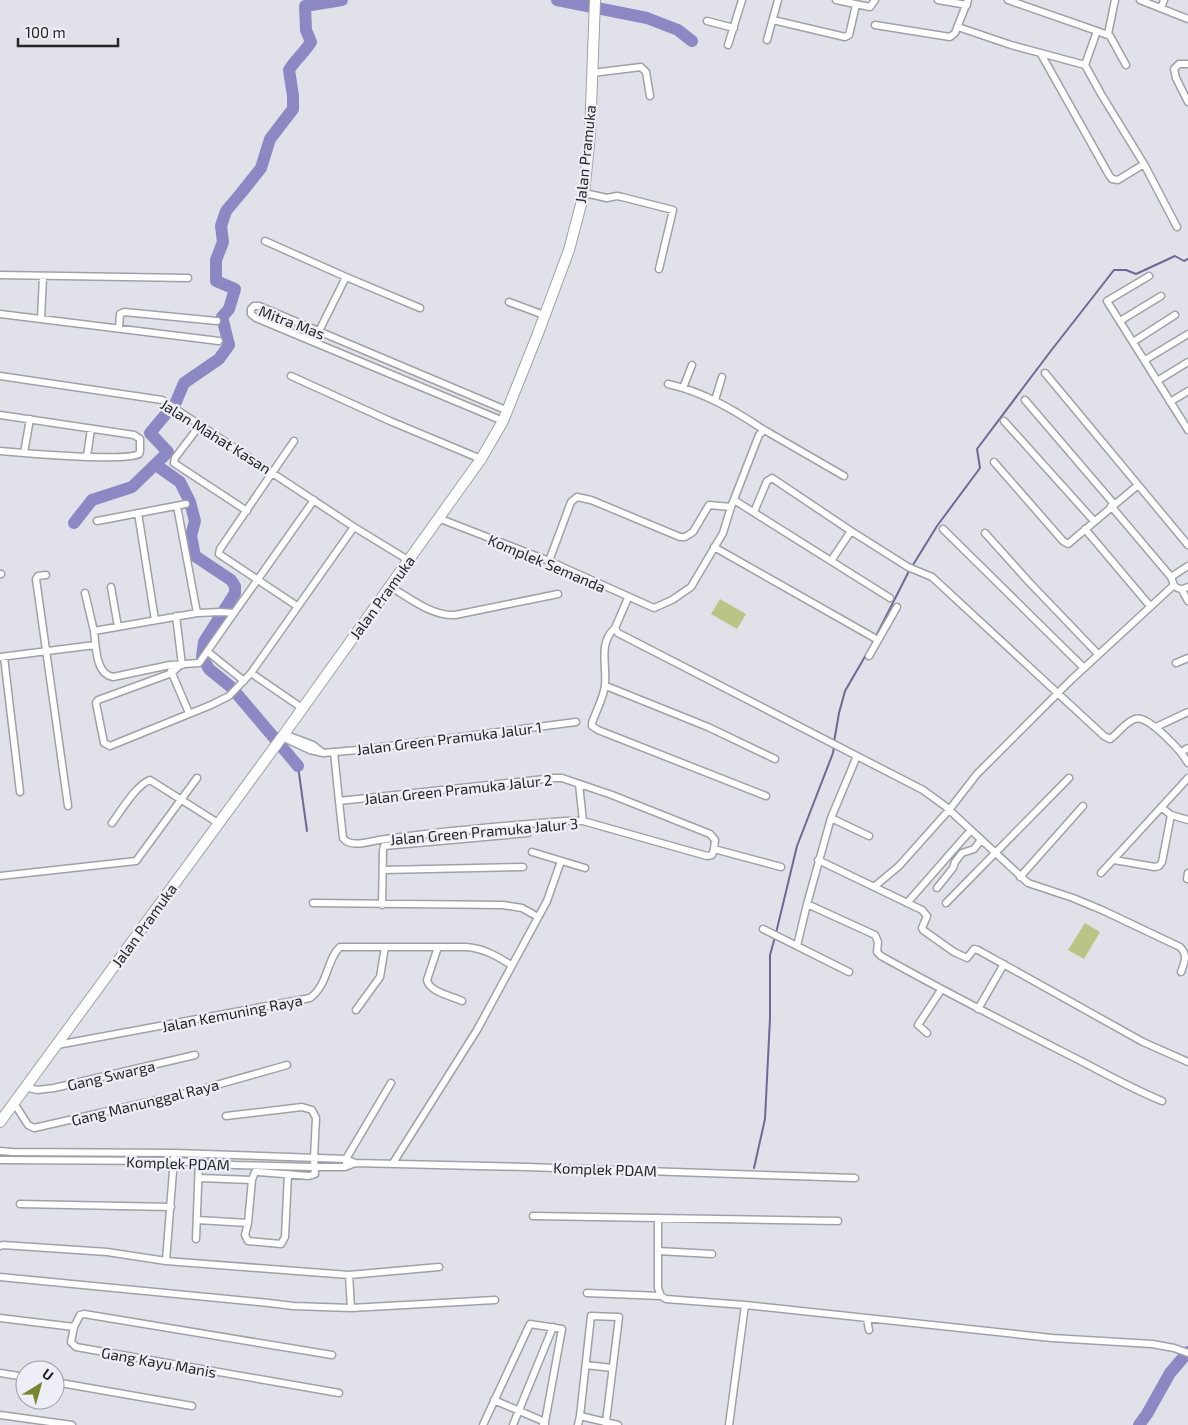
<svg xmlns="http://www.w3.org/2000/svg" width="1188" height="1425" font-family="'Exo 2',sans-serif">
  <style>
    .green { fill: #b9c586 }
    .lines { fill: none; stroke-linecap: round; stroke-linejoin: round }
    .stream { stroke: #6c6a95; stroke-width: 2 }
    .river { stroke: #8b88c4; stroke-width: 12 }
    .street-casing { stroke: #a0a1a8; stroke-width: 9 }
    .primary-casing { stroke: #a0a1a8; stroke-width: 12 }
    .street { stroke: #fff; stroke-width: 6 }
    .primary { stroke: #fff; stroke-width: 10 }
    .labels { text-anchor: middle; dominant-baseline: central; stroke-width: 4.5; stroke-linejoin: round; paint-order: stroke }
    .street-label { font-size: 15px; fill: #252528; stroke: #eeeef6 }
  </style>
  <rect width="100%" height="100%" fill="#e1e1e9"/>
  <path class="green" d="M720,599L746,614L737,629L711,614Z
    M1085,923L1100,932L1084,959L1068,950Z"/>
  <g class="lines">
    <path class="stream" d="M876,636L908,573L937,526L980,468L977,449L1050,352L1114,270H1126L1136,274L1175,256L1184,261L1188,259
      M834,742L839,713L845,691L874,641
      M298,766L307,831
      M776,933L797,846L833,753L834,747
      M754,1168L765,1119L770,1018V955L775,937"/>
    <path class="river" d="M557,0L647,18L678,30L692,41
      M156,465L180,482L190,502L195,521L191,536L195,556L231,580L235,586V593L204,642L202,657L209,669L231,687L298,766
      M74,523L92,500L132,487L168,452L150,433L176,402L184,383L219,359L229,345L222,317L229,309L235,289L216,281V260L223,242L221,226L226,211L242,192L261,168L270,139L293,109V96L289,70C295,60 304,53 311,42L306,30L305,6L342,0
      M1139,1425L1147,1414L1170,1373L1188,1352"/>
    <defs>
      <path id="street" d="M836,0L870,7L875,0
        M938,0L967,5
        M1008,0L1097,31L1085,65
        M1140,0L1188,19
        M1161,8L1164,0
        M773,20L845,37L849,35L856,5
        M707,21L734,28
        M875,25L950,37L955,33L968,0
        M958,27L1011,45L1085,65L1101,94L1144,164L1177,227
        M1097,31L1110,36L1126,65
        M1108,34L1115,0
        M767,40L778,0
        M728,45L742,0
        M1041,54L1109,175L1112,179L1118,180L1144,164
        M1188,64H1179L1174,69L1176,78L1188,102
        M592,73L641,67L646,72L650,96
        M584,193L607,198L617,196L622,197L673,210L659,269
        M265,241L346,277L420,308
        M0,275L188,278
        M1149,276L1107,301L1188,430
        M509,302L544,315
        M0,314L219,341
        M41,319L43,277
        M1120,321L1161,296
        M119,328L120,314L124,312L217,321
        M314,341L346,277
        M1133,342L1175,315
        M1145,360L1188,334
        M1045,373L1188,545
        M0,376L162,400L354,527L408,560
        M291,376L390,421L481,459
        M1157,381L1188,362
        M668,384C704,392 734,410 764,430
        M683,388L692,365
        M715,400L722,377
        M1025,400L1114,504
        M1170,402L1188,391
        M0,415L134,435L140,439V451L139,454C125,462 21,453 0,451
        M503,421L256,318L251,314V309L254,306H259L508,411
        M1004,421L1094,521
        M200,425L175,458L174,463L247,511
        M294,441L220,549L219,554L297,606
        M24,453L30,419
        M87,456L91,429
        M994,462L1063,541L1068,544L1138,485
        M734,500L890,598
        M177,506L197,613
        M1111,506L1171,577L1174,585
        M754,512L767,481L772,478L851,531L908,567L932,577L1104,736L1110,739C1119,733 1125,722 1135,719C1148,714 1182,752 1188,763
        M138,513L155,620
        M438,518L549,561L654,608L672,600L691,587L723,533L731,507L759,435L764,430L766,431L844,476
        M97,521L186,504
        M943,529L1084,668
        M1085,529L1150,606
        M985,533L1029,582L1098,654
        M714,547L878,640
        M549,561L571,502L577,497L591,500L680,537H685L693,532L709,505L731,507
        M831,561L851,531
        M0,574H1
        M46,575L38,576L36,579L68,806
        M1171,577L1188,566
        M389,586C410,598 431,616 455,615L558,594
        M111,587L118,627
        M1182,590L1188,601
        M85,593L94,631
        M628,598L615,628L618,633L923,790L945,806L1028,883L1073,898L1102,910L1180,947C1188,955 1185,961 1181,972
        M221,612L234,613L199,663L170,665L113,677C95,674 96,645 94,631L197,613Z
        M234,613L314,500
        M176,616L182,665
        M615,628C598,643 607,665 605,685C604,697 596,711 592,723V726L598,730L766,796
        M208,652L244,681
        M869,656L897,607
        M0,657L95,645
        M4,657L20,792
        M1176,663L1188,658
        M180,665L172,673L98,700L96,703L104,743L110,746L211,705L229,696L251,673L354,527
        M171,671L189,713
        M251,673L302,708
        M606,686L708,727L775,759
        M1156,727L1188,712
        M284,734L313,745L322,752
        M282,737L310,750L323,753L358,750L576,722
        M334,752L339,801L554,778H562L612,795L710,834L715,840L714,849L781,867
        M1181,752L1188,748
        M579,784L583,821
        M339,801L343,838C350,848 368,842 379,840C440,831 503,826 565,821H583L707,856L712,855L714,849
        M1171,815L1188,820
        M831,818L869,836
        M112,823C121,811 136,785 150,780L218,823
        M532,852L585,868
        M818,860L922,910L927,916L922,928L923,930L954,952L967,958L974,949L978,950L1143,1042L1188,1062
        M1114,860L1155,867L1159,866L1162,862L1171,815L1161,807
        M383,870L523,867
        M1101,873L1188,778
        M0,876L136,861L197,778
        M1020,877L1083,806
        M1187,879L1188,873
        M875,886L899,866L949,810L977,774L1071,680L1174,585C1178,590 1182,590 1188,587
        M937,888L953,868L955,862L962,853L974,849L981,840
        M313,903L503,905L522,908L538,917
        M907,903L971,830
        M946,903L1069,778
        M807,904L875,935L878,942L877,952L881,956C942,990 1004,1022 1067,1054C1099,1070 1128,1087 1162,1101
        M382,905L383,850L384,846L528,833
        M763,929L849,972
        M797,946L807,904L831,818L857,756
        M438,947L427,980C429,992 452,996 462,1001
        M978,1009L1004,964
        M356,1010L380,977L385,947
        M927,1033L918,1025L941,990
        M57,1045L310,998C329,984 326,960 340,947H466C483,948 497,956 511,965
        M25,1087L37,1090L54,1088L195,1055
        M14,1103L28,1125L34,1128L188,1093L287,1065
        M0,1151L12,1152L175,1153L346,1159L355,1163L526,1167L855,1178
        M0,1160L174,1161L235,1165L314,1167H345L355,1163
        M346,1163V1159L391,1083
        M393,1163L477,1030L547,901L561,861
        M199,1178L252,1180L255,1172H258L309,1176L315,1174L314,1158L316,1118L312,1110L302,1107L226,1116
        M20,1204L171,1207
        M533,1216L838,1221
        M658,1218V1288L661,1296L666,1299L745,1305
        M197,1220L248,1223L245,1235L248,1241L281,1244L285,1237L288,1174
        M248,1223L252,1180
        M196,1239L199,1160
        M0,1246L3,1245L107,1252L166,1261L349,1275L439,1267
        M658,1251L712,1254
        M166,1261L174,1158
        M349,1275L351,1308L495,1300
        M0,1277L269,1303L293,1306L351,1308
        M587,1293L661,1296
        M0,1318L74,1327L71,1342L76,1347L339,1393
        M867,1319L869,1330
        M74,1327L80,1315L84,1314L332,1355
        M586,1365L612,1368
        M0,1373L25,1377
        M55,1382L192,1406
        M494,1400L545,1422V1424
        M0,1415L72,1425
        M483,1425L530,1324L562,1329L545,1422L543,1425
        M513,1425L553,1327
        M578,1425L580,1416
        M606,1425V1422L619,1317L591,1316L580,1416L618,1425
        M729,1425L745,1305L1052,1338L1152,1344L1174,1348L1188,1353"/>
      <path id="primary" d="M0,1122L282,737L481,459L503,421L537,336L569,250L584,193L590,135L595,0"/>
    </defs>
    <use href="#street" class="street-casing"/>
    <use href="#primary" class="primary-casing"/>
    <use href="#street" class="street"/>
    <use href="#primary" class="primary"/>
  </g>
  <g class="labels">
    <g class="street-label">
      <text transform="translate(585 154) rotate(-84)">Jalan Pramuka</text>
      <text transform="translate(292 322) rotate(21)">Mitra Mas</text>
      <text transform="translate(216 436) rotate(32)">Jalan Mahat Kasan</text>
      <text transform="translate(547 563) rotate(23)">Komplek Semanda</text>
      <text transform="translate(382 597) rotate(-54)">Jalan Pramuka</text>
      <text transform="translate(449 738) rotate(-7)">Jalan Green Pramuka Jalur 1</text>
      <text transform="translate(458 789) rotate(-6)">Jalan Green Pramuka Jalur 2</text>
      <text transform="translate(484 831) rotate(-5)">Jalan Green Pramuka Jalur 3</text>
      <text transform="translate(144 925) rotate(-54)">Jalan Pramuka</text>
      <text transform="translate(232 1013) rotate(-11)">Jalan Kemuning Raya</text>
      <text transform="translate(111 1075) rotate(-13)">Gang Swarga</text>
      <text transform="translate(145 1102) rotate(-14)">Gang Manunggal Raya</text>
      <text transform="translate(178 1163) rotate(2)">Komplek PDAM</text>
      <text transform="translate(605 1169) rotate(2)">Komplek PDAM</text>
      <text transform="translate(159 1362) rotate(10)">Gang Kayu Manis</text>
    </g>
  </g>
  <g transform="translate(40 1385) rotate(37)"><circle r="24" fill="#eeeef6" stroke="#9e9ea4"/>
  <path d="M0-4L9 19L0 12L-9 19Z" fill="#798533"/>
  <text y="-8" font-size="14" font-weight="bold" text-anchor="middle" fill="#252528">U</text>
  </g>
  <path d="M18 38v8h100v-8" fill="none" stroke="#252528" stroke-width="2.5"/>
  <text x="25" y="38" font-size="15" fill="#252528" stroke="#eeeef6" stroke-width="4" paint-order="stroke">100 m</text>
</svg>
